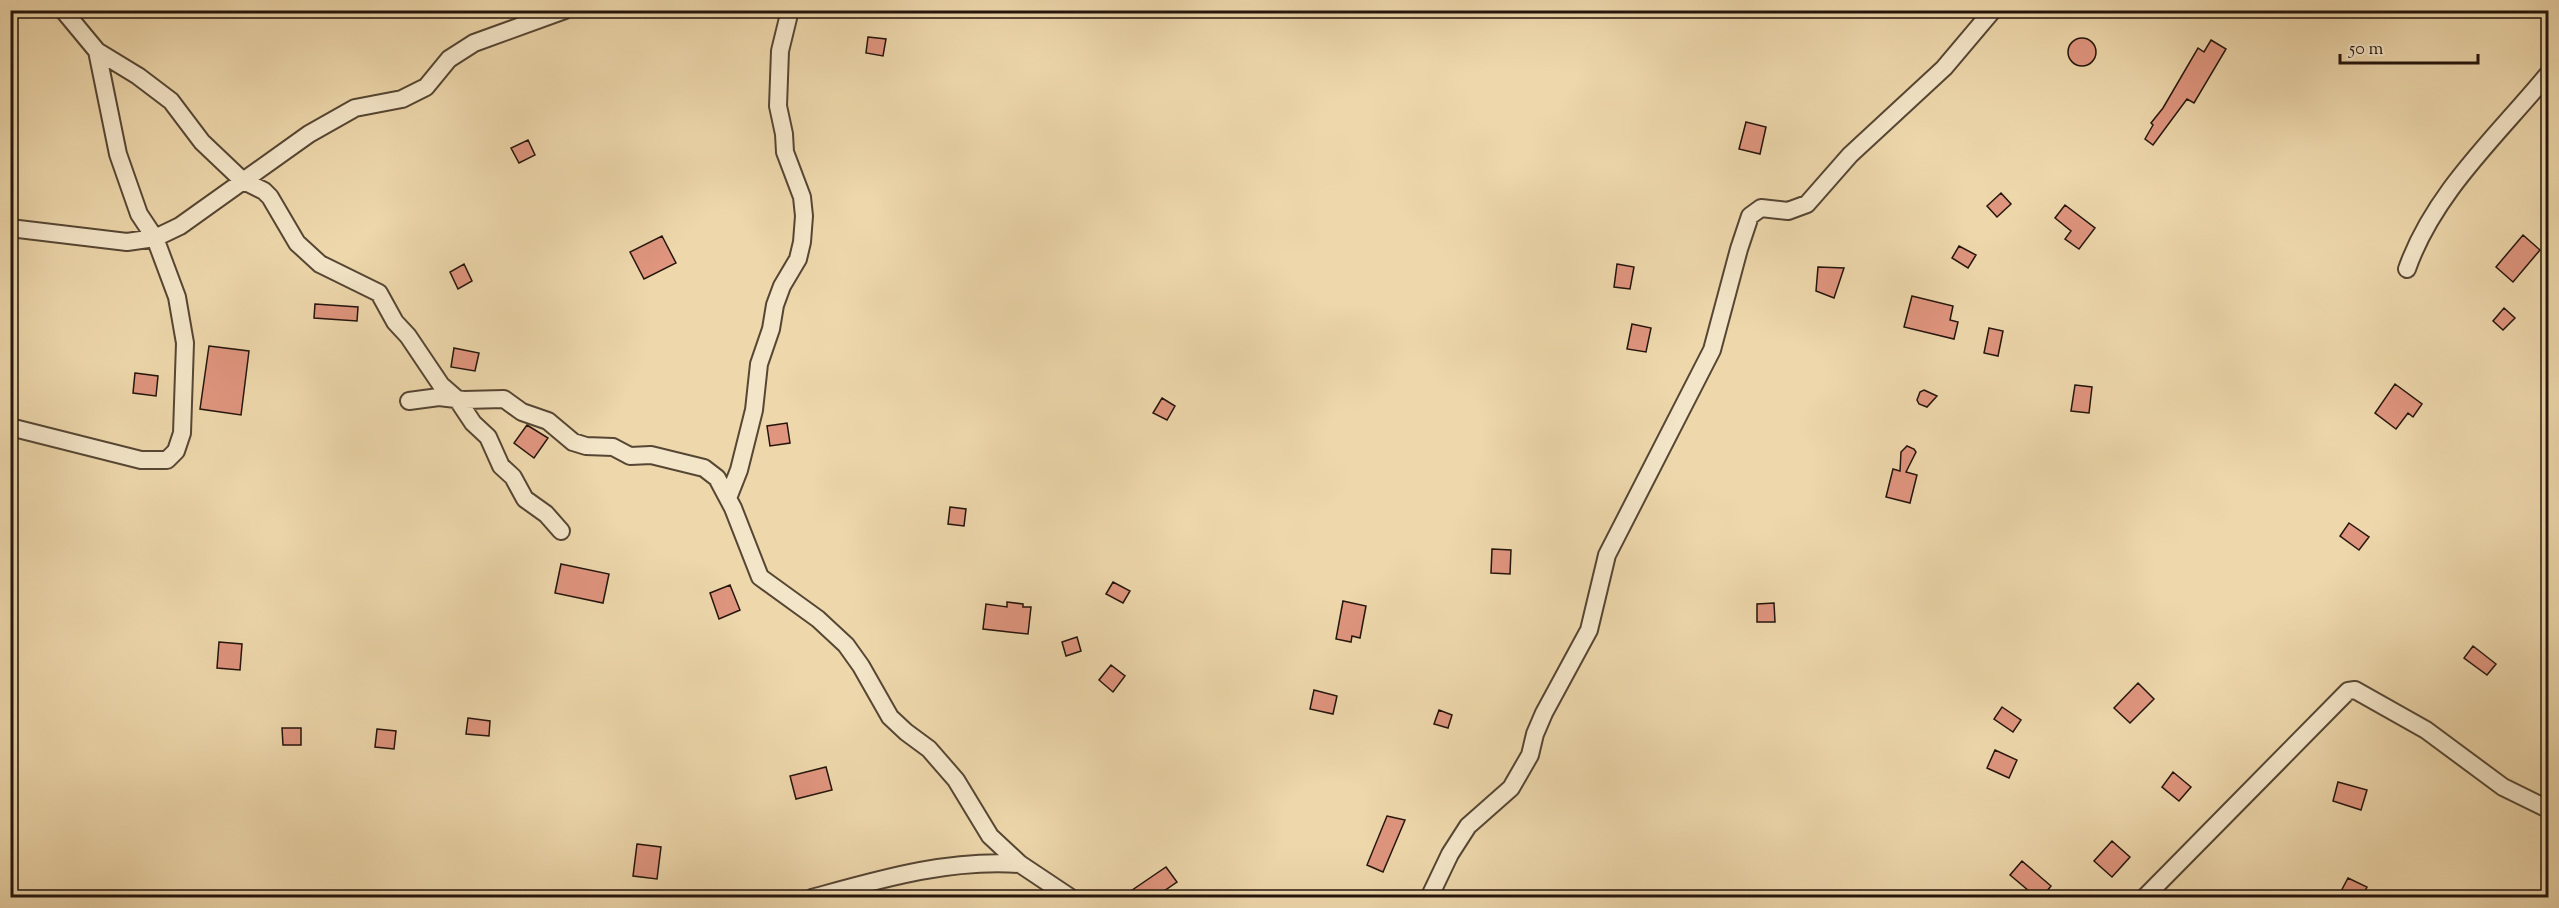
<svg xmlns="http://www.w3.org/2000/svg" width="2559" height="908" font-family="'Sorts Mill Goudy',serif">
  <style>
    .building { fill: #df957e; stroke: #24150c; stroke-width: 1.5 }
    .lines { fill: none; stroke-linecap: round; stroke-linejoin: round }
    .minor-casing { stroke: #564634; stroke-width: 20 }
    .minor { stroke: #f3e5c8; stroke-width: 16 }
  </style>
  <rect width="100%" height="100%" fill="#edd7ab"/>
  <filter id="stains"><feTurbulence type="fractalNoise" baseFrequency=".00333" numOctaves="4"/><feColorMatrix values="0 0 0 0 .2 0 0 0 0 .09 0 0 0 0 .02 0 0 0 .5 -.17"/></filter>
  <radialGradient id="worn" r=".72"><stop offset=".6" stop-color="#630" stop-opacity="0"/><stop offset="1" stop-color="#630" stop-opacity=".3"/></radialGradient>
  <path class="building" d="M868,37L886,39L883,56L866,53Z
    M2068 52a14 14 0 1 1 28 0a14 14 0 1 1-28 0Z
    M2211,40L2226,49L2194,103L2187,99L2153,145L2145,139L2153,125L2151,123L2163,108L2198,48L2204,52Z
    M1746,122L1766,127L1760,154L1739,149Z
    M528,140L535,155L519,163L511,148Z
    M2001,193L2011,204L1997,217L1987,206Z
    M2065,205L2095,228L2079,249L2065,239L2071,231L2055,218Z
    M2523,235L2540,250L2513,282L2496,267Z
    M662,236L676,263L644,279L630,252Z
    M1959,246L1976,255L1968,268L1952,258Z
    M464,264L472,281L458,289L450,272Z
    M1617,264L1634,267L1630,289L1614,287Z
    M1818,267L1844,268L1834,298L1816,291Z
    M1912,296L1953,306L1950,320L1958,322L1954,339L1904,327Z
    M315,304L358,307L357,321L314,318Z
    M2504,308L2515,318L2503,330L2493,321Z
    M1632,324L1651,328L1646,352L1627,349Z
    M1989,328L2003,331L1998,356L1984,353Z
    M209,346L249,351L241,415L200,409Z
    M454,348L479,353L475,371L451,367Z
    M135,373L158,376L156,396L133,393Z
    M2395,384L2422,404L2413,417L2408,413L2396,429L2375,413Z
    M2075,385L2092,387L2089,413L2071,411Z
    M1924,390L1937,396L1927,407L1919,404L1917,400L1920,392Z
    M1162,398L1175,406L1167,420L1153,413Z
    M787,423L790,443L770,446L767,426Z
    M527,425L548,438L534,458L514,443Z
    M1907,446L1914,449L1916,452L1906,472L1917,475L1910,503L1886,497L1893,469L1900,471L1901,452Z
    M950,507L966,509L964,526L948,524Z
    M2349,523L2369,537L2359,550L2340,536Z
    M1492,549L1511,550L1510,574L1491,573Z
    M561,564L609,574L603,603L555,593Z
    M1113,582L1130,591L1123,603L1106,594Z
    M730,585L740,610L719,619L710,593Z
    M1343,601L1366,606L1360,638L1352,636L1351,642L1336,639Z
    M1007,602L1023,604V607H1031L1028,634L983,629L986,604L1007,607Z
    M1774,603L1775,622H1757V604Z
    M1077,637L1081,651L1066,656L1062,642Z
    M219,642L242,644L240,670L217,668Z
    M2473,646L2496,664L2487,675L2464,658Z
    M1111,665L1125,676L1113,692L1099,680Z
    M2138,683L2154,699L2130,723L2114,708Z
    M1314,690L1337,696L1333,714L1310,709Z
    M2002,707L2021,720L2013,732L1994,719Z
    M1439,710L1452,715L1448,728L1434,724Z
    M468,718L490,721L489,736L466,734Z
    M282,728H301V745H283Z
    M377,729L396,731L394,749L375,747Z
    M1995,750L2017,760L2009,778L1987,768Z
    M826,767L832,790L796,799L790,776Z
    M2173,772L2191,787L2179,801L2162,787Z
    M2338,782L2367,790L2361,810L2333,801Z
    M1387,816L1405,820L1383,872L1367,865Z
    M2112,841L2130,857L2112,877L2094,861Z
    M637,844L661,847L657,879L633,876Z
    M2022,861L2051,886L2042,897H2036L2010,875Z
    M1166,867L1177,882L1155,897H1122Z
    M2348,878L2367,887L2362,897H2338Z"/>
  <g class="lines">
    <defs>
      <path id="minor" d="M63,10L97,51L118,154L139,214L155,238L180,226L309,134L355,108L402,99L426,87L449,59L474,43L565,10
        M97,51L138,76L171,101L202,142L242,180L264,191L270,197L297,243L320,264L379,293L395,322L408,336L441,385L457,399L473,423L488,437L501,466L513,477L525,499L546,514L561,531
        M10,228L127,242L155,238L177,297L185,343L182,433L176,451L167,460H141L10,427
        M2407,269C2434,192 2498,135 2548,74
        M409,401L439,397L464,400L504,399L522,412L548,421L573,442L586,446L613,447L630,456L651,455L704,468L717,478L733,508L760,577L818,619L846,645L861,666L890,717L906,732L929,749L956,780L990,836L1020,864L1071,898
        M728,498L739,470L754,410L759,364L771,329L775,305L782,286L798,259L802,242L804,216L802,197L785,152L784,134L778,106L780,51L790,10
        M812,898C881,879 948,859 1020,864
        M1429,898L1450,854L1468,826L1511,788L1530,755L1535,734L1544,713L1589,630L1607,555L1712,350L1739,249L1750,216L1761,208L1788,211L1807,204L1850,155L1944,68L1993,10
        M2144,898L2348,691L2355,690L2426,730L2503,787L2548,809"/>
    </defs>
    <use href="#minor" class="minor-casing"/>
    <use href="#minor" class="minor"/>
  </g>
  <rect width="2559" height="908" fill="none" stroke="#edd7ab" stroke-width="36"/>
  <rect x="12" y="12" width="2535" height="884" fill="none" stroke="#24150c" stroke-width="3"/>
  <rect x="18" y="18" width="2523" height="872" fill="none" stroke="#24150c" stroke-width="1.5"/>
  <path d="M2340 54v9h138v-9" fill="none" stroke="#24150c" stroke-width="3"/>
  <text x="2349" y="54" font-size="18" fill="#24150c" stroke="#f3e5c8" stroke-width="4.5" paint-order="stroke">50 m</text>
  <rect width="100%" height="100%" filter="url(#stains)"/>
  <rect width="100%" height="100%" fill="url(#worn)"/>
</svg>
